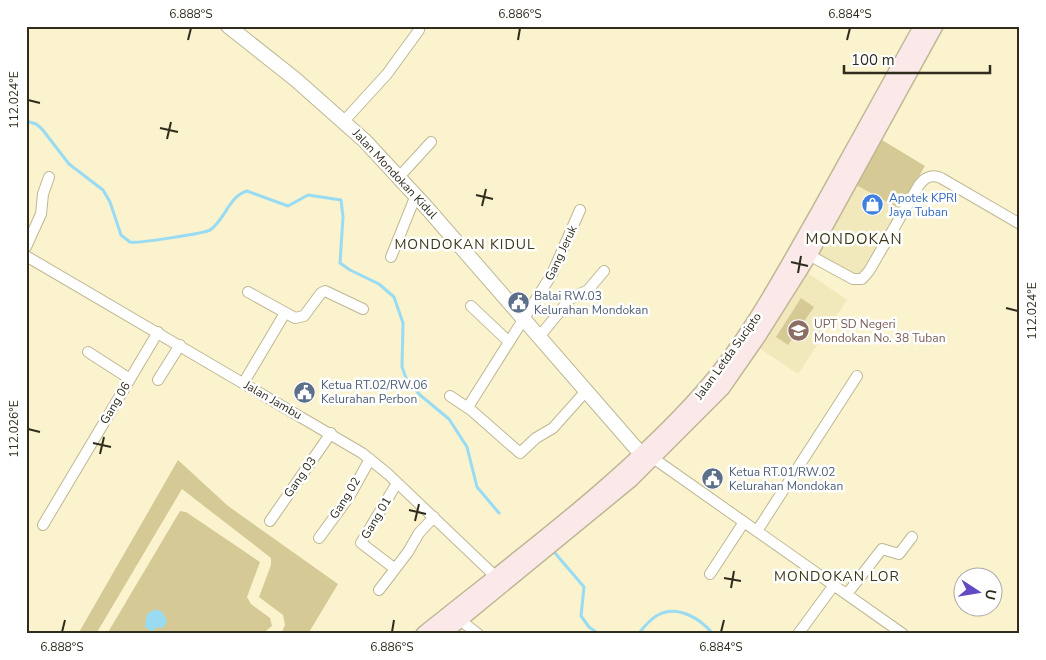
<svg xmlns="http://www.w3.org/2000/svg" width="1046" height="660" font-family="'Nunito Sans',sans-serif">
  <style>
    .built { fill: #f1e9bc }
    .green { fill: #d5ca96 }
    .water { fill: #99dbf3 }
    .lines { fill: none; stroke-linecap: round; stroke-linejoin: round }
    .stream { stroke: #99dbf3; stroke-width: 3 }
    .minor-casing { stroke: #beb794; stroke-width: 12 }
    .tertiary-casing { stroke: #beb794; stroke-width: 16 }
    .secondary-casing { stroke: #beb794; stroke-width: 18 }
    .minor { stroke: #fff; stroke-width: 10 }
    .tertiary { stroke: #fff; stroke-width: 14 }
    .secondary { stroke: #fbe9ea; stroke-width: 15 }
    .ticks { fill: none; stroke: #2f2c1e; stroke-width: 2 }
    .labels { text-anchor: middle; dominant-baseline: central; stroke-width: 5; stroke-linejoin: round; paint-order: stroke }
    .street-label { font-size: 12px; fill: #2f2c1e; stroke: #fff }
    .shop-label { font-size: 12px; fill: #366cbe; stroke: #fff; text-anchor: start }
    .service-label { font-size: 12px; fill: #4e5e75; stroke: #fff; text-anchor: start }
    .education-label { font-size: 12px; fill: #785e54; stroke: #fff; text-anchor: start }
    .neighbourhood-label { font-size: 14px; letter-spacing: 1px; fill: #3d3718; stroke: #fff }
    .quarter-label { font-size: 15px; letter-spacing: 1px; fill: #3d3718; stroke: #fff }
    .neatline { fill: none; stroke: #2f2c1e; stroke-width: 2 }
    .ticks-label { font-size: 12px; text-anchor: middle; fill: #2f2c1e }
  </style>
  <rect width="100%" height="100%" fill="#faf3ce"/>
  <path class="built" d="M856,185L900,209L860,276L855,275L816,253Z
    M808,273L847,300L798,374L759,348Z"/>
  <path class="green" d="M882,140L925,166L900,209L856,185Z
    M801,298L814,307L788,345L776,337Z
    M178,460L228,506L338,584L308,634H281L285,625L283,615L259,597L271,565V558L182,489L96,634H78Z
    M180,511L186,512L260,562L247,597L251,604L270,618L272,626L262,634H107Z"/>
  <path class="water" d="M156,609L162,612L167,621L163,628L156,627L153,632L145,627L147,614Z"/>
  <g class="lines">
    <path class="stream" d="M26,121L36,124L42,129L69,164L103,190L110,202L121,235L130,242C136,244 206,233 210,230C225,220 229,196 247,191L288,206L308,195L341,200L343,217L340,263L350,270L379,284L394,297L403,323L402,367L406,378L420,395L449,419L467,447L477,487L499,513
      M555,553L584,587L581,616L589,627L599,634
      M638,634C644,627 650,619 658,615C677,604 701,619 713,634"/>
    <defs>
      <path id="minor" d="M344,121L387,74L419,30
        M399,177L431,142
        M26,247L41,214L43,194L49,177
        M809,255L853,279H862L869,271L919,185C925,177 931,174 941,178L1020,224
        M26,256L362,453L388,474L495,576
        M391,257L416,195
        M248,292L295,318L304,316L321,293L325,291L363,309
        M471,306L509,342
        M539,337L570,299L588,290L604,271
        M88,352L130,379
        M158,380L180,345
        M244,382L285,313
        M450,396L471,410L520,453L536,438L553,428L586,391
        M468,407L552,274L580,210
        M653,458L903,634
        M270,521L331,433
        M43,525L158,332
        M757,531L857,376
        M319,538L349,497L370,459
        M394,568L361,543L397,483
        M710,574L744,522
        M379,590L408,552L419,533L434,517
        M847,594L882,549L899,554L912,537
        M460,620L478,634
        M798,634L834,585"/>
      <path id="tertiary" d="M228,26L295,79L365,141L427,208L641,454"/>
      <path id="secondary" d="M424,634C516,560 624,481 702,393C749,340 784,273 819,212C853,150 888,88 922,26
        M442,634L631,479L722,388L758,336L809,255L935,26"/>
    </defs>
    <use href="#minor" class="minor-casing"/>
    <use href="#tertiary" class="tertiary-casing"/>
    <use href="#secondary" class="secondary-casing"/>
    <use href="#minor" class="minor"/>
    <use href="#tertiary" class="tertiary"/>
    <use href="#secondary" class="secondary"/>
  </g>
  <path class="ticks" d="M188,40L191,28M518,40L520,28M847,40L850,28M28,100L40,103M160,128L178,132M167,139L171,122M476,195L493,199M482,206L486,189M791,262L808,266M798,273L801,256M1006,308L1018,311M28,429L40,432M93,443L111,447M100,454L104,437M409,510L426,514M415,521L419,504M724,578L741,581M731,588L734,571M62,632L65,620M392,632L394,620M721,632L724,620"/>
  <defs>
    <symbol id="shop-disc" viewBox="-11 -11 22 22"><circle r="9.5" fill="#3f7fe0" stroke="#fff"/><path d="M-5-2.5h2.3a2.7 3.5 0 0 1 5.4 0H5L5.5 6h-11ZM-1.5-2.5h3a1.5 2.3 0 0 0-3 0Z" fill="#fff"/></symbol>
    <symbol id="civic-disc" viewBox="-11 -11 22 22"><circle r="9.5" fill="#5c6f8a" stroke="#fff"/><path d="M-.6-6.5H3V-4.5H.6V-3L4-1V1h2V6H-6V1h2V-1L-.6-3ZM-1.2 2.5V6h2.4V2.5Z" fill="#fff"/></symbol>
    <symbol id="school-disc" viewBox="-11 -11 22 22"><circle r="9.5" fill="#8d6e63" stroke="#fff"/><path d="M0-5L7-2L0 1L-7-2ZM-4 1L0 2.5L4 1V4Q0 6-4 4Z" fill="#fff"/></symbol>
  </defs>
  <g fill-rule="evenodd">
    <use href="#shop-disc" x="860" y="192" width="25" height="25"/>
    <use href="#civic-disc" x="506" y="290" width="25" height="25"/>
    <use href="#school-disc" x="786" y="318" width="25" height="25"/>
    <use href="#civic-disc" x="292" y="380" width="25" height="25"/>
    <use href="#civic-disc" x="700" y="466" width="25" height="25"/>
  </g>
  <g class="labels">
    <g class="street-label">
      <text transform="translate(395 174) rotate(47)">Jalan Mondokan Kidul</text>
      <text transform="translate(561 253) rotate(-65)">Gang Jeruk</text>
      <text transform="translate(728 356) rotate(-54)">Jalan Letda Sucipto</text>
      <text transform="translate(273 400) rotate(30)">Jalan Jambu</text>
      <text transform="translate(115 403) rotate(-59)">Gang 06</text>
      <text transform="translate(300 477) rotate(-55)">Gang 03</text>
      <text transform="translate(345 498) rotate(-58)">Gang 02</text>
      <text transform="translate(376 518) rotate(-59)">Gang 01</text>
    </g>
    <g class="shop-label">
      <text x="889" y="198">Apotek KPRI<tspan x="889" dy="14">Jaya Tuban</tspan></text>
    </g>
    <g class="service-label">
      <text x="534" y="296">Balai RW.03<tspan x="534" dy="14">Kelurahan Mondokan</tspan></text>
      <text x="321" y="385">Ketua RT.02/RW.06<tspan x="321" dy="14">Kelurahan Perbon</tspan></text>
      <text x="729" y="472">Ketua RT.01/RW.02<tspan x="729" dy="14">Kelurahan Mondokan</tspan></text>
    </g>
    <g class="education-label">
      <text x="814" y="324">UPT SD Negeri<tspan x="814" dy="14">Mondokan No. 38 Tuban</tspan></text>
    </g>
    <g class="neighbourhood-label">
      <text x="465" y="244">MONDOKAN KIDUL</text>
      <text x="837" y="576">MONDOKAN LOR</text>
    </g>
    <g class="quarter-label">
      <text x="854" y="239">MONDOKAN</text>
    </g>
  </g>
  <rect width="1046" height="660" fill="none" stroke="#ffffff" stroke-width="55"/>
  <g transform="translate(978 592) rotate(102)"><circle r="24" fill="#ffffff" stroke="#acaba5"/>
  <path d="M0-4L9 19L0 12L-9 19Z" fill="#634ac3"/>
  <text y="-8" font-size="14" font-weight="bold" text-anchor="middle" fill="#2f2c1e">U</text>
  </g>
  <path d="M844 65v8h146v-8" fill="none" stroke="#2f2c1e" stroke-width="2.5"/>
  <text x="851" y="65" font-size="15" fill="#2f2c1e" stroke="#ffffff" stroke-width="4" paint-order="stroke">100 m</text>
  <rect x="28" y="28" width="990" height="604" class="neatline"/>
  <g class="ticks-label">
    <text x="191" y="18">6.888°S</text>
    <text x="520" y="18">6.886°S</text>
    <text x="850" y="18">6.884°S</text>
    <text transform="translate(14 100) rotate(-90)" y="4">112.024°E</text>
    <text transform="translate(1032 311) rotate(-90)" y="4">112.024°E</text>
    <text transform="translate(14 429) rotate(-90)" y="4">112.026°E</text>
    <text x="62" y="651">6.888°S</text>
    <text x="392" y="651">6.886°S</text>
    <text x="721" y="651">6.884°S</text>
  </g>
</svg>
